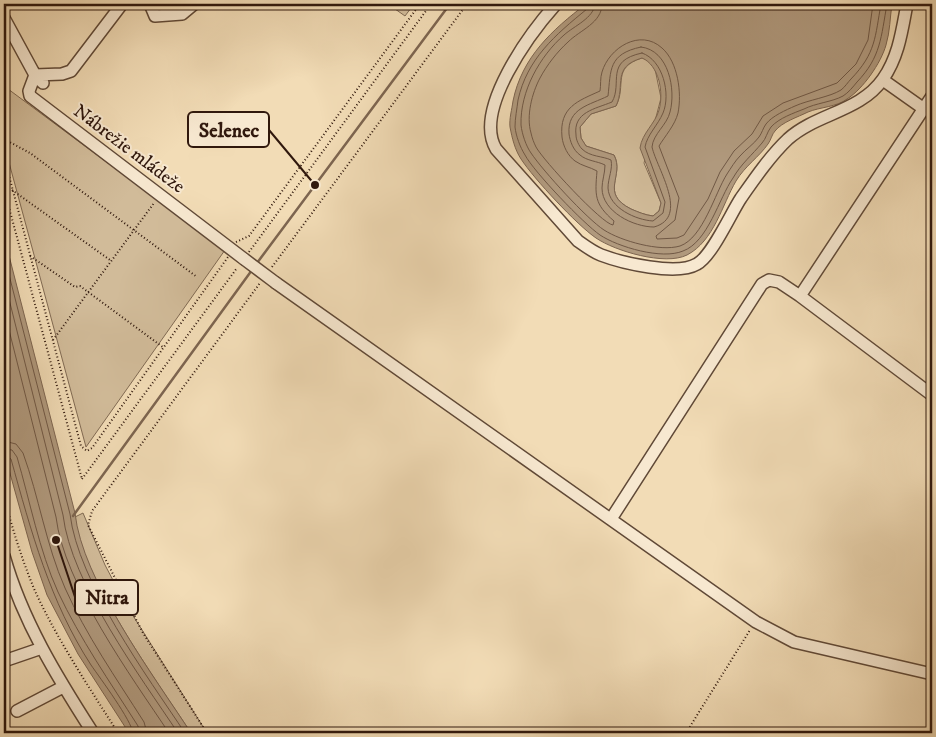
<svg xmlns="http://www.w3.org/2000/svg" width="936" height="737" font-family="'IM FELL DW Pica',serif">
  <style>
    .green { fill: #d1bb99; stroke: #806a53 }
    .water { fill: #b0997d; stroke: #7d6550; fill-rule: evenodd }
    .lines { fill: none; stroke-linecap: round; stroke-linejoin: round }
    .shore { stroke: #705845; stroke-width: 1 }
    .stream { stroke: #7d6550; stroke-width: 2.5 }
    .minor-casing { stroke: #604937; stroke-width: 14 }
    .path { stroke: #30180d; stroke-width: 2; stroke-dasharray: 1 2.5; stroke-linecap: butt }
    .minor { stroke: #f7e8d0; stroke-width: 11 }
    .minor-bridge-casing { stroke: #604937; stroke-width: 14; stroke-linecap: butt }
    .minor-bridge { stroke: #f7e8d0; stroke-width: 11 }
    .labels { text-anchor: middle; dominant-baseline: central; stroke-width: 4; stroke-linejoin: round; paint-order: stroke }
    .street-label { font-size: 19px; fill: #30180d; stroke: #f7e8d0 }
    .leader { fill: none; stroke: #30180d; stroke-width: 2 }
    .callout-dot { fill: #30180d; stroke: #f7e8d0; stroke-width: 2 }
    .callout { fill: #f7e8d0; stroke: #30180d; stroke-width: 2 }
    .callout-label { font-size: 20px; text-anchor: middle; font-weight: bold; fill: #30180d }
  </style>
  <rect width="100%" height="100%" fill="#f2dcb6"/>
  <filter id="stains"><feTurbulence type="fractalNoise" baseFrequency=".004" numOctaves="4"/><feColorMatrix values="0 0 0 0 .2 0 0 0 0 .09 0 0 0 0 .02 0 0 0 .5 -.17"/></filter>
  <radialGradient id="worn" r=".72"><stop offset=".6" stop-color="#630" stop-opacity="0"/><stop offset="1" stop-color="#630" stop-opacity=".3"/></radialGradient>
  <path class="green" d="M388,4H414L405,16Z
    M642,58L650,61L655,69L661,98L644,163L661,203L659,211L653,216C645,215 638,212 631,209C599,193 625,175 614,155L586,146L581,138L580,127L591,114L616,106C627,85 611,68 642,58Z
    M4,86L225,250L86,447L4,144Z
    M83,513L105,565L125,603L207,733H191C157,681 81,577 75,517Z"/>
  <path class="water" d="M586,4H892C890,17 890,32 886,45C881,63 863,89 847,99C837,107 820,107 808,112C798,117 782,122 775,131C772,134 771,140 768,144C759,157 745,166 736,181C722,205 714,241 687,255C665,266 615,251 596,238C577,225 534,179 521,159C515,150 512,138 510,127C509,119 512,109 513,101C522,57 552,30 586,4ZM642,58C659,65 664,93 659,110C655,124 642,133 640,148L661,203L659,211L653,216C645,215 638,212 631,209C599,193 625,176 614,155L586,146L581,138L580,127L591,114L616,106C626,85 611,67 642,58Z
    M4,236L75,513C82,580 154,676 191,733H129L78,654L47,595L32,552L4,452Z"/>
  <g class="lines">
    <path class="shore" d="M588,4L587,9C555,35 527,59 518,100C517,109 515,118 515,127C516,136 520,147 525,155C534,172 584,224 600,235C618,247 662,260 683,251C708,242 719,198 733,178C741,164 752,155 762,143C766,139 767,132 771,127C779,118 794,113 804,109C816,103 832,102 843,96C848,93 853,87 857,82C881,57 881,37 887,4
      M595,4C594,18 574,26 564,35C540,56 520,91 521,125C522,134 526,146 531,153C543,171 587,219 604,230C621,241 660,252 680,246C703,238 715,193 727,174C731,168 735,161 740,156C746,149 754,144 759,137C762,133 763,128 766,124C772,116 786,110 795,106C808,100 830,97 841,90C845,87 848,82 851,79C876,53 875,37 881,4
      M602,4C602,23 580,30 568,42C557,52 547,65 540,78C532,93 526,116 531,133C532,138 534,143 536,147C543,160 602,224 613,225L614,221C594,204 595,195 597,171C590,167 582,166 575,161C568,156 563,146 562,137C559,107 578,101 600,91C601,85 600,78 602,72C609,48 640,28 662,48C678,62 682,93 678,113C675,125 665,136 659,146L679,198L675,220L656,236L657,239L677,238L684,235L708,199L720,172L734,151L752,134L763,116L783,103L837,83L856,64L868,40L873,4
      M641,47C669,50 676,90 670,112C667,125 653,134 652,147C657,169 690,217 654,227C634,227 602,212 602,188C602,181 605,173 605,165C597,161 587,161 580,155C573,150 570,141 569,134C567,108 590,105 608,96C611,70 608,54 641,47Z
      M642,53C663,60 671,94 663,113C658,125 647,135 645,147L665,202L663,213L653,221C636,220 609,208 608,188C608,178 613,169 611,160C603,156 590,157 582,149C579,146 576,140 576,135C573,112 595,109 612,102C623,83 604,61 642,53Z
      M4,255L70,514C78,582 147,676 185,733
      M4,279L63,515C71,583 140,676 178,733
      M4,310L56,517C64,584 131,676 169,733
      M4,441L16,444L23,453C39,497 46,545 65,588C86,635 116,678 144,722L147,733
      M4,449L12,450L17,457C30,501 39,550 58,592C80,639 110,682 138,726L139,733
      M4,455L11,459C31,531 50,602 91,665C100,678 132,721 133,733"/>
    <path class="stream" d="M257,263L450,4
      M73,516L252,270"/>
    <defs>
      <path id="minor" d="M150,4L155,16L182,14L194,4
        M556,4C530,33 473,110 496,149L578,241C585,246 593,252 601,255C622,263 677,276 697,264C712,256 731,213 741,198C755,178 771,155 788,139C817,113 860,112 883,79C899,56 902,30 907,4
        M4,18L35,75L29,91L30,96L244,259
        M883,80L924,109
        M43,83L35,75L62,74L71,71L122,4
        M932,96L800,296L932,395
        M276,283L756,622L794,642L932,674
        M611,519L762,284L769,280L779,282L800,296
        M4,556C22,620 57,677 93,733
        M4,661L42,648
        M17,711L63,687"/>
    </defs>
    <use href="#minor" class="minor-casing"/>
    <path class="path" d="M4,139L30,153L197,277
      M4,157L81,446L87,451L92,448L228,257
      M4,189L82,479
      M12,190L110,260
      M236,242L249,236L420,4
      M249,252L431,4
      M30,256L75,287L80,286L164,348
      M272,267L467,4
      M53,340L154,203
      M82,479L237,268
      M4,496C12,528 22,560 35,591C58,641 89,687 118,733
      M207,733L143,633L88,525L92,511L260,283
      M686,733L750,630"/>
    <use href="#minor" class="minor"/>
    <defs>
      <path id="minor-bridge" d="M244,259L276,283"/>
    </defs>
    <use href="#minor-bridge" class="minor-bridge-casing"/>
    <use href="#minor-bridge" class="minor-bridge"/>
  </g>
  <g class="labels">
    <g class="street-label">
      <text transform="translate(129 149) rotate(37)">Nábrežie mládeže</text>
    </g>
  </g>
  <path class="leader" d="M315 185L269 130M56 540L75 597"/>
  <g class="callout-dot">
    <circle cx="315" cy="185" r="5"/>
    <circle cx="56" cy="540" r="5"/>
  </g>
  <g class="callout">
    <rect x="188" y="112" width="81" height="35" rx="5"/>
    <rect x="75" y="580" width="63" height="35" rx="5"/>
  </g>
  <g class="callout-label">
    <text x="229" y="137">Selenec</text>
    <text x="107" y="604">Nitra</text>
  </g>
  <rect width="936" height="737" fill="none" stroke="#f2dcb6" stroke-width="20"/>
  <rect x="5" y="5" width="926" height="727" fill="none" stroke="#30180d" stroke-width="2.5"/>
  <rect x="10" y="10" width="916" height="717" fill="none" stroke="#30180d"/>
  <rect width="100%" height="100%" filter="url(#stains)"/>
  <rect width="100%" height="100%" fill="url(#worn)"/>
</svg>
